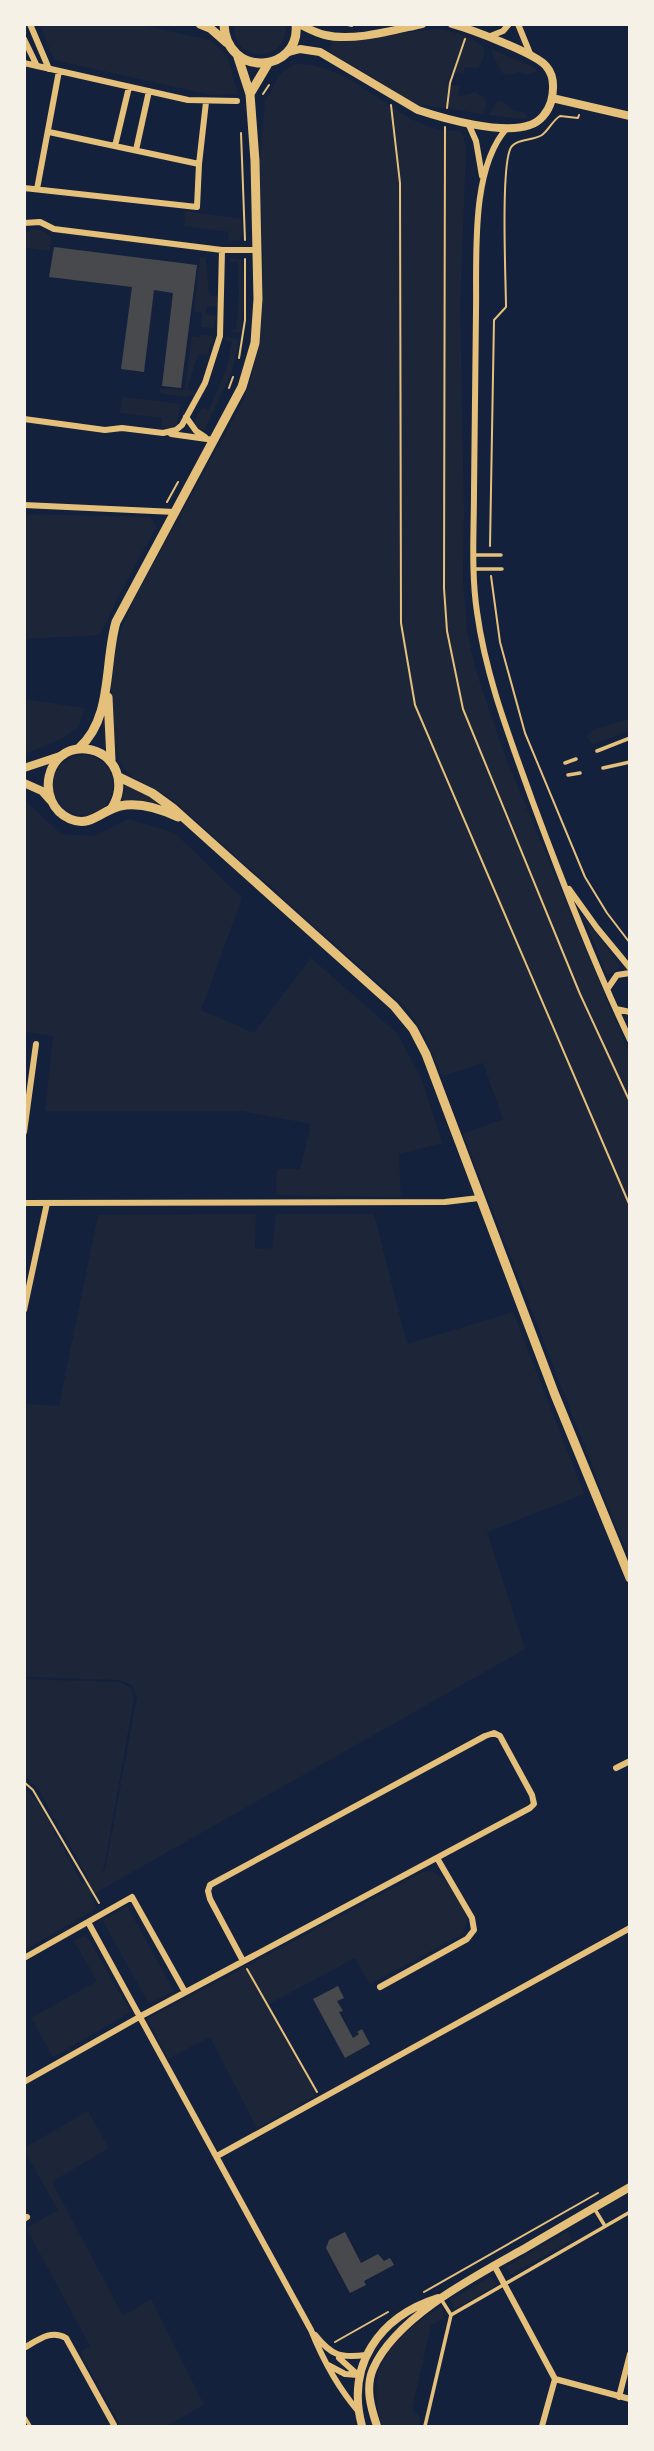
<svg xmlns="http://www.w3.org/2000/svg" width="654" height="2451" font-family="'IBM Plex Sans',sans-serif">
  <style>
    .green { fill: #1d2539 }
    .building { fill: #48494c }
    .lines { fill: none; stroke-linecap: round; stroke-linejoin: round }
    .path { stroke: #e5c07b; stroke-width: 2 }
    .service { stroke: #e5c07b; stroke-width: 3.5 }
    .minor { stroke: #e5c07b; stroke-width: 6 }
    .tertiary { stroke: #e5c07b; stroke-width: 8 }
    .secondary { stroke: #e5c07b; stroke-width: 9 }
  </style>
  <rect width="100%" height="100%" fill="#14213d"/>
  <path class="green" d="M40,25H142L210,40L227,56L238,94L211,95L54,60Z
    M234,25H286C287,64 233,64 234,25Z
    M436,29C447,29 477,39 483,47C487,54 482,62 478,68L465,67L463,74L451,71L447,85H460L458,97L475,92L485,98L486,106L483,114L416,104L329,52L332,41Z
    M492,49L533,67L538,71L526,75L520,72L508,75L502,73L492,54Z
    M296,64C349,63 385,113 433,128C441,131 451,130 460,131L464,138L466,152L460,304L464,512L463,577L467,630L475,668L503,751L629,1053V1556L615,1524L463,1134L503,1119L483,1063L442,1076C430,1049 421,1023 400,1002L168,796L129,775L121,764L115,744L111,679L113,660L117,640L134,599L243,401C274,325 260,241 260,161C261,141 263,121 265,101C279,83 271,76 296,64Z
    M502,101L514,111L523,112L528,117L521,119L488,115L497,102Z
    M185,211L241,219L242,234L239,240L228,241L229,232L184,226Z
    M32,229C40,229 46,231 51,238L50,251L26,248L25,233Z
    M200,257L206,258L209,295L218,297V307L207,306L206,314L216,316L214,328L201,327L202,313L194,312Z
    M230,258L242,259L244,296L241,333L227,331L236,329L239,296L238,262H229Z
    M201,334L213,336L207,356L198,354L187,389L196,392C189,401 171,394 159,393L160,389L185,390L192,336L200,337Z
    M226,337L239,339L232,371L204,431L197,426L195,421L202,407L209,410L227,367L232,342L225,340Z
    M122,397L180,404L177,424L173,428H161L162,418L120,413Z
    M25,514L150,517L157,526L121,591L100,635L25,639Z
    M24,699L85,708L79,727L61,739L25,754Z
    M629,719V731L592,744L586,736L595,729Z
    M53 785a30 30 0 1 1 60 0a30 30 0 1 1-60 0Z
    M126,783L143,790L170,811L121,803Z
    M25,801L61,834L95,836L128,819L175,833L242,898L201,1010L254,1033L311,958L398,1034L422,1080L442,1143L399,1154L401,1197L276,1195L277,1169H300L311,1124L242,1111H45L53,1036L25,1032Z
    M583,916L621,967L607,975Z
    M256,1214L255,1249L272,1248L276,1214H374L407,1344L513,1312L584,1494L487,1532L525,1649L90,1896L97,1908L25,1950V1789L38,1801L82,1884L89,1880L38,1788L25,1777V1679L120,1682L132,1689L134,1698L103,1873L105,1871L137,1697L132,1685L119,1680L25,1677V1404L59,1406L98,1215Z
    M430,1871C445,1874 461,1902 466,1916C468,1923 465,1928 463,1934L370,1984L355,1958L267,2005L317,2095L257,2128L210,2037L168,2059L147,2019L423,1872Z
    M127,1906L174,1991L149,2004L102,1920Z
    M86,1935L131,2012L53,2057L31,2018L97,1981L74,1941Z
    M88,2111L109,2148L52,2182L123,2316L151,2299L204,2405L166,2426H113L119,2423L80,2352L90,2346L26,2228L58,2210L25,2152L24,2148Z
    M568,2231L572,2240L511,2275L506,2267Z
    M492,2276L497,2285L455,2309L450,2300Z
    M442,2306L444,2318L431,2325L412,2409L421,2418L418,2426H382C363,2366 393,2337 442,2306Z"/>
  <path class="building" d="M54,247L197,265L181,388L162,386L173,293L154,290L144,372L121,369L132,287L49,277Z
    M338,1986L344,1998L337,2001L343,2011L339,2012L353,2038L359,2034L357,2032L362,2029L370,2044L345,2058L313,1999Z
    M345,2232L361,2263L378,2254L384,2261L390,2258L394,2265L364,2281L366,2285L350,2293L326,2248L329,2240Z"/>
  <g class="lines">
    <path class="path" d="M343,24L352,26
      M263,94L269,85
      M391,105L400,183L401,623L415,705L630,1206
      M447,108L450,83L465,39
      M445,127L444,588L447,631L463,709L580,994L630,1102
      M241,133L245,240
      M239,358L245,320V259
      M229,388L233,377
      M167,502L178,482
      M490,546L494,320L506,307C506,283 500,158 512,146C519,138 533,141 542,135C549,130 552,121 560,116L578,118L579,115
      M491,576L500,642L525,733L585,877L607,913L630,943
      M24,1782L33,1790L99,1903
      M247,1969L317,2092
      M424,2292L598,2193
      M335,2342L388,2312"/>
    <path class="service" d="M474,555H501
      M474,569H502
      M597,751L630,738
      M565,763L576,759
      M603,768L630,762
      M568,775L580,773
      M594,2208L605,2226
      M441,2299L451,2315
      M451,2315L630,2212
      M24,2416L30,2426
      M425,2426L451,2315"/>
    <path class="minor" d="M30,24L49,69
      M518,24L531,56
      M488,37L503,31L509,24
      M24,39L37,66
      M24,63L188,100L237,101
      M468,123L476,141L482,176
      M507,128C470,169 477,257 476,311C475,371 475,431 474,491C474,531 471,572 477,612C486,678 510,738 532,800C562,881 593,962 630,1040
      M49,132L199,164
      M115,146L129,87
      M136,150L149,91
      M24,188L197,207L199,164L206,102
      M37,189L59,71
      M24,223L40,222L54,229L222,250H258
      M186,417L196,431L205,437
      M24,419L105,430L122,428L163,433L176,430L182,425L205,383L220,336L222,250
      M171,434L214,440
      M24,505L175,512
      M569,889L597,928L630,968
      M608,988L617,975L630,973
      M616,1009L630,1012
      M24,1132L36,1044
      M24,1203L445,1202L479,1198
      M24,1310L47,1203
      M616,1768L630,1761
      M88,1922L311,2330C323,2360 337,2387 359,2412
      M24,1958L132,1897L185,1992
      M380,1987L467,1939L474,1930L472,1918L437,1858
      M24,2082L141,2016L530,1808L534,1804L532,1795L500,1736L494,1733L485,1736L210,1885L208,1891L210,1899L243,1961
      M217,2156L630,1928
      M24,2219L27,2217
      M494,2265L555,2379L542,2426
      M315,2335C332,2356 340,2358 366,2355
      M24,2348C38,2340 51,2329 66,2338L114,2425
      M339,2358L358,2375
      M328,2365L345,2374L358,2375
      M555,2379L630,2399
      M619,2397L630,2354"/>
    <path class="tertiary" d="M299,24C307,28 316,33 325,35C353,42 394,30 422,24
      M289,52L300,49L320,52L418,110C445,119 502,135 530,125C540,122 548,112 551,102C554,90 555,76 546,66C535,53 470,29 452,24
      M552,98L630,116
      M24,768L63,755
      M24,783L42,791L50,800
      M362,2426C346,2366 378,2317 438,2298
      M377,2426C371,2408 365,2388 373,2369C396,2316 479,2274 527,2247C561,2227 595,2207 630,2187"/>
    <path class="secondary" d="M200,24L210,28L227,43
      M224,24C226,79 301,73 296,24
      M250,94L269,62
      M108,697L111,760
      M79,748C113,718 104,664 116,622L242,387L255,343L258,299L255,161L250,94L238,57
      M119,777L152,793L174,809L394,1006L413,1029L426,1054L555,1395L630,1578
      M111,809C128,785 116,752 86,749C45,745 34,803 70,819C91,828 102,810 120,806C139,802 161,809 178,817"/>
  </g>
  <rect width="654" height="2451" fill="none" stroke="#f6f1e7" stroke-width="52"/>
</svg>
